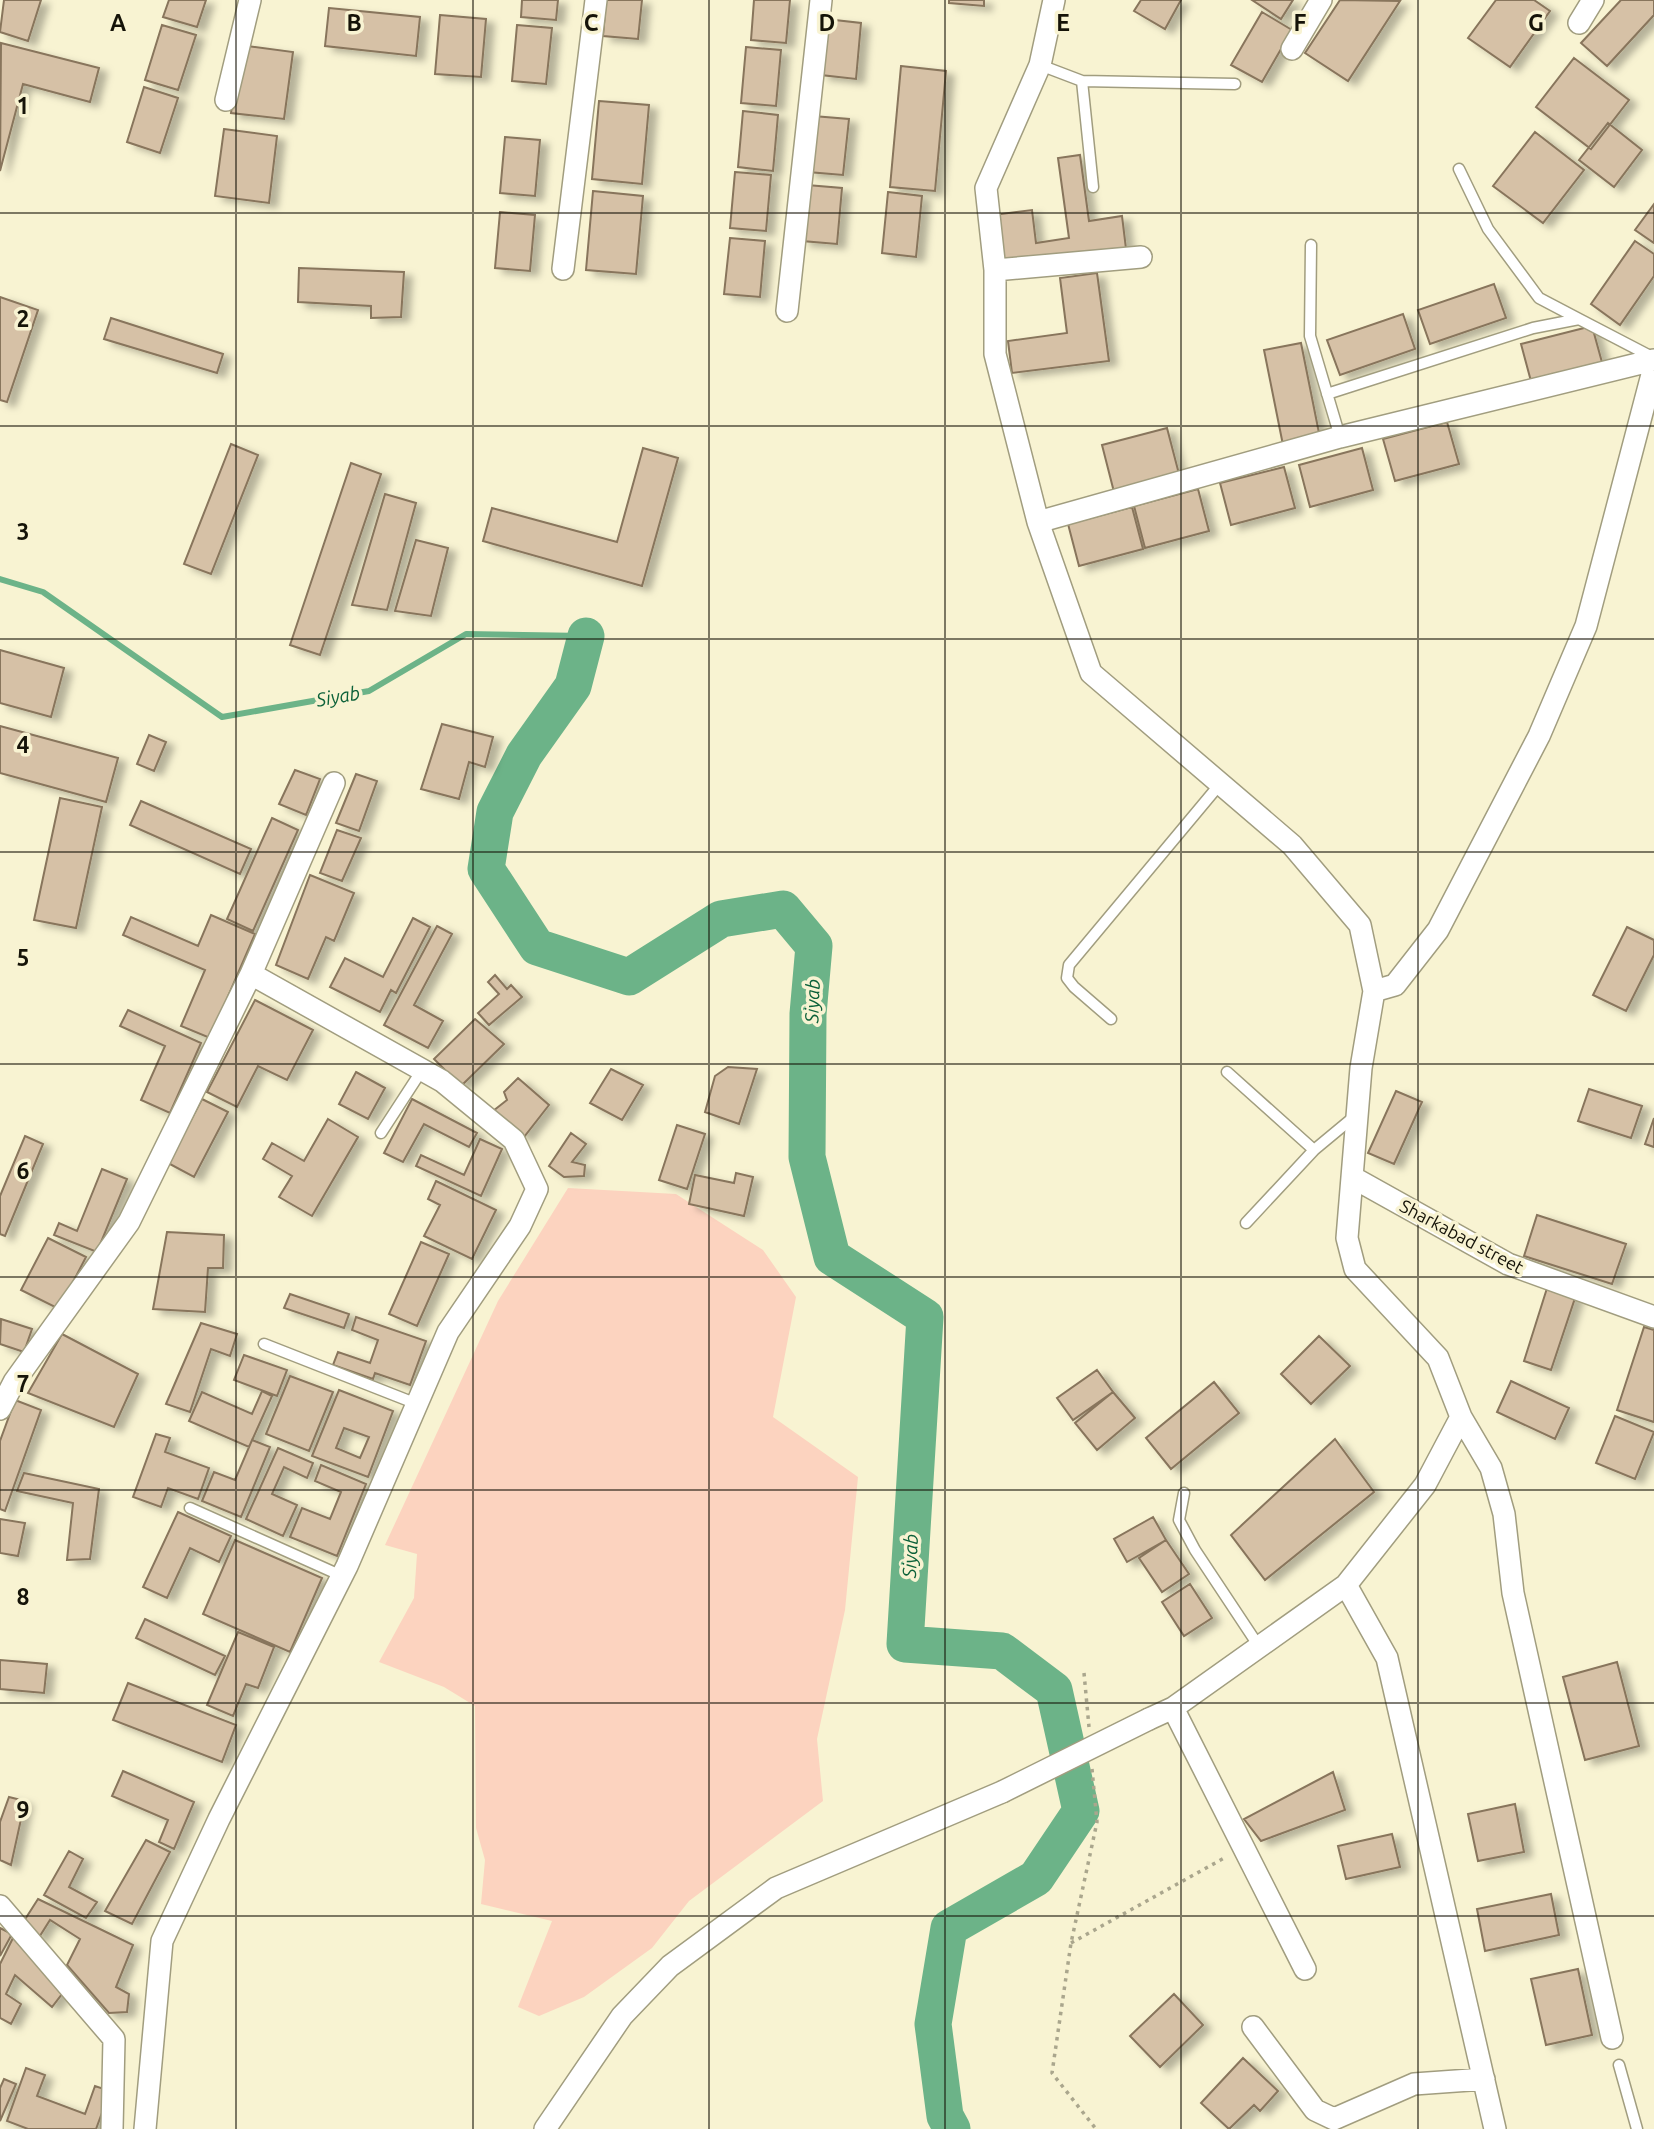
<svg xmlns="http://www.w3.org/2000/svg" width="1654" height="2129" font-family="Ubuntu,sans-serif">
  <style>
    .green { fill: #fcd3bf }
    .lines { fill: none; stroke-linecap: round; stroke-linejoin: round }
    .stream { stroke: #6cb388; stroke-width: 6 }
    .river { stroke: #6cb388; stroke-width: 37 }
    .building { fill: #d6c1a6; stroke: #88755c; stroke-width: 2; fill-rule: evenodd; filter: url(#shadow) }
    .lane-casing { stroke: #a19d7f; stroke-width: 13 }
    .street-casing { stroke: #a19d7f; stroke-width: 24 }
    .path { stroke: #aaa68d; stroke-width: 3.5; stroke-dasharray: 3.5 5; stroke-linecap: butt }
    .lane { stroke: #fff; stroke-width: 10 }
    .street { stroke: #fff; stroke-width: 21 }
    .street-bridge-casing { stroke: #a19d7f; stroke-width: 24; stroke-linecap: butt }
    .street-bridge { stroke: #fff; stroke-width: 21 }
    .grid { fill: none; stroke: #151308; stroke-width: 2; stroke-opacity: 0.55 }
    .labels { text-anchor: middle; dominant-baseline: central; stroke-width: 7; stroke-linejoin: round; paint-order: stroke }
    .street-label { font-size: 18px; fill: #151308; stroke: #f8f3d2 }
    .water-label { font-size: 19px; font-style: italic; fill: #0c6139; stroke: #f8f3d2 }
    .grid-label { font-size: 23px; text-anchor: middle; font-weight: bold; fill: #151308; stroke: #f8f3d2; stroke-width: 7; stroke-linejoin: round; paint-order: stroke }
  </style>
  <defs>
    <filter id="shadow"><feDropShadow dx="8" dy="4.5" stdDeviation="3.5" flood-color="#0004"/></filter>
  </defs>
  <rect width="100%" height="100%" fill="#f8f3d2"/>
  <path class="green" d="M568,1188L676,1194L763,1250L796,1297L773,1417L858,1477L845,1610L817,1739L823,1801L689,1901L652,1948L584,1997L539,2016L518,2007L552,1921L481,1904L485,1860L476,1828L475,1706L444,1687L379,1662L414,1598L417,1554L385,1545L498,1301Z"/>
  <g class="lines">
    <path class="stream" d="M0,579L43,592L222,717L369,691L466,634L586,636"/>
    <path class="river" d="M586,636L573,686L524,755L495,812L486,869L537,947L629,977L721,919L783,909L814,946L808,1014L807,1157L832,1257L925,1317L905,1644L1002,1651L1054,1690L1081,1811L1036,1878L949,1928L933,2024L945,2116L952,2129"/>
  </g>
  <path class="building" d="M4,0H41L28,41L0,32Z
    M169,0H206L197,27L163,17Z
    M522,0H558L556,20L521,17Z
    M606,0H642L638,39L603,36Z
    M754,0H790L786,43L751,40Z
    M949,0H984V6L949,3Z
    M1141,0H1181L1165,29L1134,11Z
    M1252,0H1293L1281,19Z
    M1340,0L1400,1L1348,81L1305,53Z
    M1496,0H1534L1550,11L1510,67L1468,38Z
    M1621,0H1654V15L1607,66L1581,43Z
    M329,8L420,17L416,56L325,46Z
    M1262,12L1292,30L1262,82L1231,65Z
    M440,15L486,19L481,77L435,74Z
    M826,19L861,23L856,79L821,75Z
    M162,25L196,35L178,90L145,80Z
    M517,25L552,28L546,84L512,81Z
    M1,43L99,68L90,102L23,84L0,171Z
    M240,45L293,52L284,119L231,113Z
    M746,47L781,50L776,106L741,103Z
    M1574,58L1629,100L1591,149L1536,107Z
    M901,66L946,71L935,191L890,187Z
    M144,87L178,98L160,153L127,142Z
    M599,101L649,105L642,184L592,179Z
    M743,111L778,115L773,171L738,167Z
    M813,116L849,119L843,175L808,172Z
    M1608,123L1642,150L1614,187L1579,160Z
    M224,129L277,136L269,203L215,196Z
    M1535,132L1584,170L1543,223L1493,186Z
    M505,137L540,140L535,196L500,193Z
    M1080,155L1089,221L1122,216L1126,249L1001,267L993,215L1032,210L1036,243L1069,238L1058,158Z
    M735,172L771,175L766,231L730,228Z
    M807,185L842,188L837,244L802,241Z
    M593,191L643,196L636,274L586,270Z
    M888,192L922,196L916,257L882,253Z
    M1654,204V243L1635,230Z
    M500,212L535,215L530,271L495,268Z
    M730,238L765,241L760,297L724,294Z
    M1635,241L1654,254V276L1620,325L1591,304Z
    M299,268L404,272L401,317L371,318V306L298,302Z
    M1097,273L1109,361L1012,373L1008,341L1067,333L1060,278Z
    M1494,284L1506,318L1430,344L1418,310Z
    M0,297L38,310L7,402L0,400Z
    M1403,314L1415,349L1340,375L1327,340Z
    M111,318L223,354L217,373L104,339Z
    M1592,326L1603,366L1532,385L1521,344Z
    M1301,343L1320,438L1283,445L1264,350Z
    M1447,422L1459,464L1395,481L1383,439Z
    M1167,428L1179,474L1114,492L1102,445Z
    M231,444L258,455L211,574L184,564Z
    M643,448L678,458L642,586L483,541L492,508L617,542Z
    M1362,448L1373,490L1310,507L1299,465Z
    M351,463L381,474L320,655L290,645Z
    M1284,467L1295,508L1231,525L1220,483Z
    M1198,489L1209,531L1145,548L1134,506Z
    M385,494L416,503L387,610L352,605Z
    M1132,507L1143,549L1079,566L1068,524Z
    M416,540L448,548L431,616L395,611Z
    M0,650L64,668L51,717L0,703Z
    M442,724L493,737L485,767L469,762L459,799L421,789Z
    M0,726L118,758L106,802L0,773Z
    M149,735L166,742L154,771L137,764Z
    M295,770L320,779L306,815L279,804Z
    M356,774L377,781L359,831L336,823Z
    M60,798L102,807L76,928L34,920Z
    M141,801L251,849L240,874L130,825Z
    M272,818L298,830L253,931L227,919Z
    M337,830L361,838L342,881L320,873Z
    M310,875L354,893L334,941L326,937L308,979L276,965Z
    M211,915L255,934L210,1038L181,1026L205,970L123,935L131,917L198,946Z
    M413,918L430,927L396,993L391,990L380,1012L330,987L345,958L383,977Z
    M437,926L452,934L414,1005L443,1021L428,1048L384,1025Z
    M1627,927L1654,940V955L1626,1011L1593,995Z
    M495,975L507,989L511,985L522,997L489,1025L478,1013L499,994L488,982Z
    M255,1000L313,1030L287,1080L258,1066L237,1107L207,1092Z
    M128,1010L201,1043L170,1113L141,1100L165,1046L120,1026Z
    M475,1019L504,1044L461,1086L434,1059Z
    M728,1067L757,1069L739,1124L705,1112L715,1076Z
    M611,1069L643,1085L622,1120L590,1103Z
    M356,1072L385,1088L368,1119L339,1104Z
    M518,1078L549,1105L524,1137L493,1111L507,1100L504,1092Z
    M1589,1089L1642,1106L1631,1138L1578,1121Z
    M1396,1091L1422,1102L1394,1164L1368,1153Z
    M202,1099L228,1112L194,1177L168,1163Z
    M412,1099L477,1133L469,1147L424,1124L403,1162L384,1153Z
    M1654,1118V1147L1645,1144Z
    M328,1119L358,1137L312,1216L279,1197L292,1176L263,1159L272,1143L304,1161Z
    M677,1125L705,1134L687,1189L659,1180Z
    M571,1133L586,1144L572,1162L585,1165L584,1176L564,1177L549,1166Z
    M25,1136L43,1144L5,1236L0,1234V1196Z
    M480,1139L502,1149L481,1196L416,1166L421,1155L464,1175Z
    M102,1169L127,1179L97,1252L54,1235L59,1223L77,1231Z
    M736,1173L753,1177L744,1216L689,1204L695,1175L734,1183Z
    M436,1181L496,1210L472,1259L424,1236L440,1205L428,1199Z
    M1537,1215L1626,1244L1612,1284L1524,1256Z
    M167,1232L224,1235L223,1268H208L205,1312L153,1309Z
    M48,1238L86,1257L59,1309L21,1290Z
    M421,1242L449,1254L417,1326L389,1314Z
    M1548,1285L1576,1295L1551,1370L1524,1361Z
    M290,1294L349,1314L344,1328L284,1308Z
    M356,1317L426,1341L410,1385L375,1373L373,1379L333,1365L338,1352L370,1363L378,1340L352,1330Z
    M1,1319L32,1329L24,1352L0,1344Z
    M201,1323L237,1334L230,1356L211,1349L190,1412L166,1404Z
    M1644,1327L1654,1330V1422L1617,1410Z
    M62,1334L138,1374L114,1427L28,1393Z
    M1319,1336L1350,1366L1311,1404L1281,1374Z
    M244,1355L287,1370L277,1396L234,1380Z
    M1097,1370L1113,1392L1073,1420L1057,1398Z
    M290,1376L333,1392L309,1451L266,1434Z
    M1511,1381L1569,1408L1555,1439L1497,1412Z
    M1214,1382L1239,1413L1171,1469L1146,1438Z
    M339,1390L393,1411L368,1477L312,1456ZM344,1428L369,1437L360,1458L336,1448Z
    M262,1391L272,1396L249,1447L189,1421L202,1392L252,1414Z
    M1113,1392L1135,1418L1097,1450L1075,1423Z
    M15,1400L41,1410L5,1511L0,1509V1441Z
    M1615,1416L1654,1432L1635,1479L1596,1463Z
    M156,1434L170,1438L165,1452L209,1468L198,1499L168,1488L161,1507L133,1497Z
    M1335,1439L1374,1492L1265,1580L1231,1535Z
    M252,1440L270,1447L241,1517L202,1501L214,1472L235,1480Z
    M278,1448L313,1463L307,1478L284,1467L272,1494L297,1505L283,1536L246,1519Z
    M321,1465L366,1484L337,1556L290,1537L302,1508L330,1519L341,1492L315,1481Z
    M24,1473L99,1489L90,1559L67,1560L73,1503L17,1491Z
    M178,1512L231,1536L219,1562L190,1548L167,1598L143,1587Z
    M1153,1517L1166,1540L1127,1562L1114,1539Z
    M0,1519L25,1523L18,1556L0,1553Z
    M235,1540L322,1578L290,1652L203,1614Z
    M1166,1540L1189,1574L1162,1592L1139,1558Z
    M1190,1584L1212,1618L1184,1636L1162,1602Z
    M145,1619L225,1656L215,1675L136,1638Z
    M238,1632L274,1647L258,1688L246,1684L233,1716L207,1705Z
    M0,1660L47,1664L44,1693L0,1689Z
    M1617,1662L1639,1746L1585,1760L1563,1677Z
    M128,1683L236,1725L222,1762L113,1720Z
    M123,1771L194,1802L174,1849L159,1842L168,1820L112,1796Z
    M1333,1772L1345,1810L1261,1841L1244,1819Z
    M9,1797L25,1801L11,1865L0,1860V1822Z
    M1515,1804L1524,1852L1478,1861L1468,1814Z
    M1392,1834L1400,1867L1346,1879L1338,1846Z
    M146,1840L170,1852L132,1924L105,1911Z
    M69,1851L83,1859L69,1887L97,1902L86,1918L44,1895Z
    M1551,1894L1559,1935L1485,1951L1477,1909Z
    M38,1899L133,1945L116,1987L129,1994L127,2012L109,2013L67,1965L80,1939L50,1920L38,1939L24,1921Z
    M0,1928L12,1934L0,1956Z
    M13,1938L65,1990L52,2007L15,1975L6,1994L21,2004L11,2024L0,2018V1964Z
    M1578,1969L1592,2035L1546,2045L1531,1979Z
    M1174,1994L1203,2025L1160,2067L1130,2036Z
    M1243,2058L1278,2091L1260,2111L1254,2105L1229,2129L1201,2103Z
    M26,2068L45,2075L37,2096L85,2114L95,2086L110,2091L96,2129H28L7,2121Z
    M4,2079L16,2084L0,2121V2088Z"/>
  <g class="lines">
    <defs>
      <path id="lane" d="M1040,65L1082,81L1093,187
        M1082,81L1235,84
        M1459,169L1488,229L1539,298L1579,319
        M1311,245L1310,336L1340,437
        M1327,394L1533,328L1579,319L1654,358
        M1111,1019L1074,987L1067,978L1069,965L1220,784
        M1227,1072L1314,1150L1355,1116
        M381,1133L422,1070
        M1246,1223L1314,1150
        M264,1344L417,1404
        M1184,1493L1179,1520L1195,1550L1260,1648
        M190,1508L342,1576
        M1619,2065L1637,2129"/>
      <path id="street" d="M1054,0L1040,65L986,188L995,270V354L1038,522L1091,673L1292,845L1360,925L1374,991L1361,1068L1347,1238L1355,1269L1438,1358L1461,1417L1425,1485L1346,1585L1173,1708L1149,1719
        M1579,23L1593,0
        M1292,49L1321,0
        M226,100L250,0
        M563,269L596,0
        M995,270L1141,257
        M787,311L821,0
        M1038,522L1340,437L1654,360
        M1374,991L1395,985L1438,930L1539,736L1586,626L1654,367
        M1352,1177L1508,1264L1654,1317
        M0,1409L14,1382L129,1222L251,974L334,783
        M1461,1417L1491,1468L1504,1514L1513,1593L1612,2038
        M1346,1585L1387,1658L1495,2129
        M1173,1708L1305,1969
        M0,1906L114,2039L112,2129
        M1253,2027L1315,2110L1334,2119L1414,2084L1484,2079
        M145,2129L162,1941L219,1819L347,1566L448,1332L520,1226L537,1189L514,1140L442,1081L251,974
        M545,2129L622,2016L670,1966L776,1888L1002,1792"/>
    </defs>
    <use href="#lane" class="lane-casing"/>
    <use href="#street" class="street-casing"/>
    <path class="path" d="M1084,1673L1089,1727
      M1092,1769L1097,1822L1071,1943L1052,2073L1096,2129
      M1071,1943L1226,1857"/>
    <use href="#lane" class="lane"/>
    <use href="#street" class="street"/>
    <defs>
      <path id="street-bridge" d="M1002,1792L1149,1719"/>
    </defs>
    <use href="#street-bridge" class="street-bridge-casing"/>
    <use href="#street-bridge" class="street-bridge"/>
  </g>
  <path class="grid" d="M236,0V2129M473,0V2129M709,0V2129M945,0V2129M1181,0V2129M1418,0V2129M0,213H1654M0,426H1654M0,639H1654M0,852H1654M0,1064H1654M0,1277H1654M0,1490H1654M0,1703H1654M0,1916H1654"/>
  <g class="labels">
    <g class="street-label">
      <text transform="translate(1462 1236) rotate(28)">Sharkabad street</text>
    </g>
    <g class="water-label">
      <text transform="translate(338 696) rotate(-10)">Siyab</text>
      <text transform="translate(812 1001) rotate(-88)">Siyab</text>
      <text transform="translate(910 1556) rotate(-87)">Siyab</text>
    </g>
  </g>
  <g class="grid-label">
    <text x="118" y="31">A</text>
    <text x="354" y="31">B</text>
    <text x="591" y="31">C</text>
    <text x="827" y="31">D</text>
    <text x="1063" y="31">E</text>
    <text x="1300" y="31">F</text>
    <text x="1536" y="31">G</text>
    <text x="23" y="114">1</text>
    <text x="23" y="327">2</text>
    <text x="23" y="540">3</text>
    <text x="23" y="753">4</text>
    <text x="23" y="966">5</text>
    <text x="23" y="1179">6</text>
    <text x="23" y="1392">7</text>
    <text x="23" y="1605">8</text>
    <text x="23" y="1818">9</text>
  </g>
</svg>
